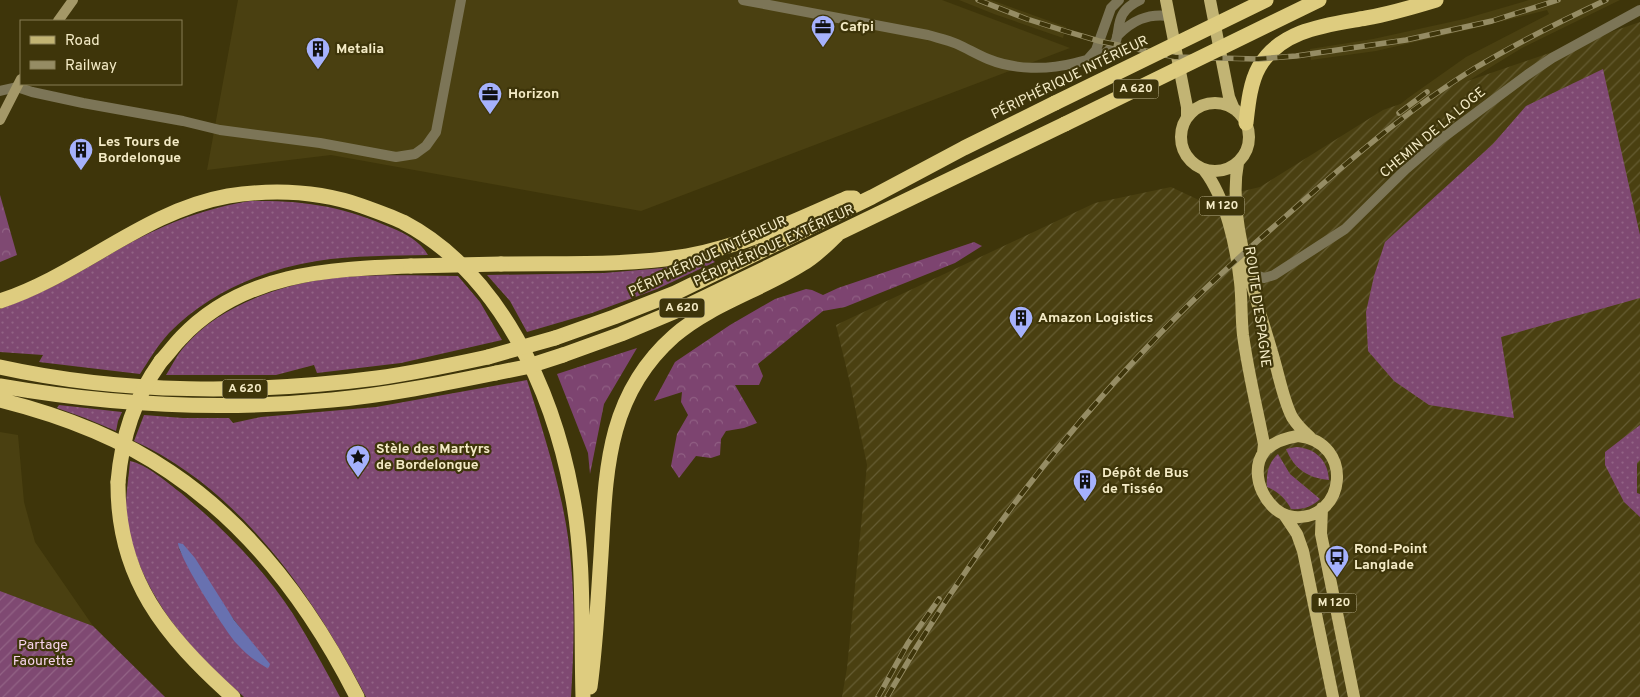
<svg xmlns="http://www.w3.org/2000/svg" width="1640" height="697" font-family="Overpass,sans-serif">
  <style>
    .built { fill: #4a4011 }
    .industrial { fill: url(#industrial-furrows) }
    .grass { fill: url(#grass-dots); fill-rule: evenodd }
    .forest { fill: url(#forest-crowns) }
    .park { fill: url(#park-crowns) }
    .garden { fill: url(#garden-furrows) }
    .water { fill: #6871b0 }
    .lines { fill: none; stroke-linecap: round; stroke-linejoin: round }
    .street { stroke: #7c7557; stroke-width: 10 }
    .secondary { stroke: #a49868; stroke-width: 10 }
    .primary { stroke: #c2b474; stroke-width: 12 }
    .highway { stroke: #decc7f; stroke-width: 15 }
    .rail-casing { stroke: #958c64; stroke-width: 5.5 }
    .rail { stroke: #3e350a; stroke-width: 4; stroke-dasharray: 11; stroke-linecap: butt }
    .highway-bridge { stroke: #decc7f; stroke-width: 15 }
    .labels { text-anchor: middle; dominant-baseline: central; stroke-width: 4.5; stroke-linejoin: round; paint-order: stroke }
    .shield { fill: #3e350a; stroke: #bdb48e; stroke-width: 1 }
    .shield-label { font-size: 12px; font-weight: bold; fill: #f4ebc6 }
    .poi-label { font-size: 14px; font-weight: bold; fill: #f4ebc6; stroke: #3e350a; text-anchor: start }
    .street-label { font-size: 14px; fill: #f4ebc6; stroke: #3e350a }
    .park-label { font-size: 14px; fill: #f7d3ec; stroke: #3e350a }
  </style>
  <defs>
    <pattern id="industrial-furrows" width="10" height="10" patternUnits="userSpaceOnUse" patternTransform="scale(1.25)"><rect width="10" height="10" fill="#4a4011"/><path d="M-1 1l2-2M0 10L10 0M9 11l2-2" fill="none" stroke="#655c32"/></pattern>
    <pattern id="grass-dots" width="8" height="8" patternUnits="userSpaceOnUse" patternTransform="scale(1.25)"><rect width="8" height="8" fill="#7f4972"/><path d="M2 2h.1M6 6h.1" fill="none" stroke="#926385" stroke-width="1.8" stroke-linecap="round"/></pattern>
    <pattern id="forest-crowns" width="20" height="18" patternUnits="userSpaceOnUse" patternTransform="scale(1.25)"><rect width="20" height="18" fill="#7d4470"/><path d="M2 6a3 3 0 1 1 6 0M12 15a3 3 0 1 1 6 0" fill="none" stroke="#905f83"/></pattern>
    <pattern id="park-crowns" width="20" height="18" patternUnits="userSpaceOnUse" patternTransform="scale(1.25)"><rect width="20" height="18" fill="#7f4972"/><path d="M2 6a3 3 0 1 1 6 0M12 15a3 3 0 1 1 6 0" fill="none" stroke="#926385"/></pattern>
    <pattern id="garden-furrows" width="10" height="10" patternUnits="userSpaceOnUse" patternTransform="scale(1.25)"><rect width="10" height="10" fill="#7f4972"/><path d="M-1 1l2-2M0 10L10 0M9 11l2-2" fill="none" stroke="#926385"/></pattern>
  </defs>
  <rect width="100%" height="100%" fill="#3e350a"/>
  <path class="built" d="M238,0H942L1070,48L641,211L331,155L207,170Z
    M959,0H991L1066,27L1063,38L994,14Z
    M1529,0H1620L1522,48L1455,89L870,697L1327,163L1408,98L1466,57L1549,14L1547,10L1480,27L1376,51L1311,60L1310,49L1373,39L1464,19Z
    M0,432L18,435L24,502L35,542L93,626L0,591Z"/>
  <path class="industrial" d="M1640,22V697H842L847,668L867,465L850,383L836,325L1095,203L1171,187L1201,201L1260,187L1383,110Z"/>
  <path class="grass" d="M1603,69L1640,235V298L1501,337L1514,418L1429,405L1394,381L1368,351L1366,312L1374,276L1385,242L1493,144L1526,106Z
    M250,201C303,200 343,206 392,228C406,234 420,241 428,255C391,256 354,255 317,261C262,270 208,293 169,333C158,345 149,360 140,374L39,362L43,355L0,352V309C19,302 38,294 56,285C93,266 127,242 165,226C192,214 220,206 250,201Z
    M711,259L715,262L657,289L592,313L527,332L510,301L487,275L604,273L663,268Z
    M458,276L480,302L502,340L401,363L317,373L314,365L276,375H166C172,366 177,354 185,346C216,309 273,287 320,280C365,273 412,276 458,276Z
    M527,380C540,421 553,462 562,504C576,567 575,633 571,697H366C314,597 240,489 134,441L144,415L183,418H229L233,423L261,417L376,407Z
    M59,405L122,412L118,421L116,431L85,418L57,408Z
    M1640,425V460L1637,463V493L1640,494V517L1624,502L1605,465V452Z
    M1296,447C1315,448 1328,460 1329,480C1308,478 1294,469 1286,449Z
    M1278,454L1290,474L1320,499C1312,507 1302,510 1291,509C1286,499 1277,491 1267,487C1266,474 1268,463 1278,454Z
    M130,461C146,464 168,483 181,493C223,528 263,568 293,614C310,641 325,669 340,697H244C231,685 217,673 205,660C165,620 129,565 126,506C126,491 129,476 130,461ZM178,547L258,651L270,664L201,589Z"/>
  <path class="forest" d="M974,242L982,246L955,263L845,307L823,311L758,364L763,376L759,385H735L757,423L744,428L726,431L721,439L720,455L711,458L696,456L679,478L671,466L677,434L688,415L681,402L682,392L654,401L675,362L730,325L775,299L806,289L812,290L823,295L838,288Z
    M637,348L604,404L590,474L588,453L557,374Z"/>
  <path class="park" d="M0,195L17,255L0,262Z"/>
  <path class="garden" d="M0,591L93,626L165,697H0Z"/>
  <path class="water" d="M178,543L183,544L195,558L234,620L270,664L269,667L267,668C255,661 246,654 237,644C225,631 179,558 178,543Z"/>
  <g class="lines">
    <path class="street" d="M743,0L928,35C938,38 948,40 957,44C968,49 978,55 988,59C1015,70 1047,70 1075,63C1086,60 1101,58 1110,49C1126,35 1108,15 1140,0
      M1117,36C1132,21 1147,13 1169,16
      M1088,59L1096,50L1111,8L1119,0
      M0,91L17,87L32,92L83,103L183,121L220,130L320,143L396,157L415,154L426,146L436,132L461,0
      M1250,273L1264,278L1274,275L1345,229L1406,169L1441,139L1527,75L1552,58L1640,10"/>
    <path class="secondary" d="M58,21L73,0
      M0,120L21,79"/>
    <path class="primary" d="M1166,0L1187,107V117
      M1210,0L1229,97L1234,109
      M1181 137a34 34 0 1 1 68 0a34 34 0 1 1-68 0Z
      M1238,163C1227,220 1256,297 1272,352C1278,371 1283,400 1292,417C1297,425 1303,431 1310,437
      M1204,170C1226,198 1236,247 1240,282C1242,299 1241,317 1243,335C1248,372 1257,408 1264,444L1263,453
      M1298,436C1355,442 1346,521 1294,517C1267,515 1247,474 1264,452C1272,442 1286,438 1298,436Z
      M1322,508L1321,534L1354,697
      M1285,516L1297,534L1303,551L1333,697"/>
    <path class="highway" d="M1246,123C1248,105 1250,83 1259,67C1281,29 1327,25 1366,18C1389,14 1413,7 1436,0
      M501,264C563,263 625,266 687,256C743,246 795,221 847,198H854
      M0,301C80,275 144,211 228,196C273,189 319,191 362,206C376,211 390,216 403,222C500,273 553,391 572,494C585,560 581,629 583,697
      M555,338L614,317L675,293L872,197L964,148L1055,103
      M563,355L621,334L683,308L1065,124
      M161,361C168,354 174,345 181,338C242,273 328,269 411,266
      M0,367C122,394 254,394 377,378C414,373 451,365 488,357
      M0,386C109,405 222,411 332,400C387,395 442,384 496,373
      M0,400C60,415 119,437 170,472C252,527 313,610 357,697
      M118,482C117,578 165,636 233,697
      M590,687C596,643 598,599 601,555C606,472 606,396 674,336C711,304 761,290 802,264C815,257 826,245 837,235"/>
    <defs>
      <path id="rail" d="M978,0L1027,19L1065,31L1099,41L1132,48L1175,57L1258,59L1296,56L1406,40L1492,21L1558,0
        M1399,113L1427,92
        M878,697L908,643L939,599
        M887,697C961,568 1049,449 1152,342C1194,297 1240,256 1286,216C1346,163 1407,110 1475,68C1517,43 1561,21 1606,0"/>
    </defs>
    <use href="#rail" class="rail-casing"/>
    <use href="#rail" class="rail"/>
    <path class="highway-bridge" d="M1055,103L1266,0
      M1065,124L1319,0
      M411,266L501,264
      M488,357L555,338
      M496,373L526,367L563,355
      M118,482C122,436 134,399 161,361"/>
  </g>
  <defs>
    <symbol id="office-pin" viewBox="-11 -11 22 30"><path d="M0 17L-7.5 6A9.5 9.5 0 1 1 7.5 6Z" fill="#a5b1fc" stroke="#3e350a"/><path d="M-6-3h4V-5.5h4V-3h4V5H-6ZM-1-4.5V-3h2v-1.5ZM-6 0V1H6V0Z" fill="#111"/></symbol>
    <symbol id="building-pin" viewBox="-11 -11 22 30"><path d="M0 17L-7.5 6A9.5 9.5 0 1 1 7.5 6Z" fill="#a5b1fc" stroke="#3e350a"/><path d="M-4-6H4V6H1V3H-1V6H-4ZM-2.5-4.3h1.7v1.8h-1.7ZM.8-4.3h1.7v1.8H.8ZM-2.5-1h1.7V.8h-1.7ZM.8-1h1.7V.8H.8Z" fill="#111"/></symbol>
    <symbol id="sight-pin" viewBox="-11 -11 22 30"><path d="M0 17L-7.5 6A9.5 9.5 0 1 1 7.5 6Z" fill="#a5b1fc" stroke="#3e350a"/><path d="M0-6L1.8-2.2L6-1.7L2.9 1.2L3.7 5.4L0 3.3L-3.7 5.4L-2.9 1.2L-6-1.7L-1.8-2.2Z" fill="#111"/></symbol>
    <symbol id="bus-pin" viewBox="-11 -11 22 30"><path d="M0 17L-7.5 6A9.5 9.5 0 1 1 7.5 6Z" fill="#a5b1fc" stroke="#3e350a"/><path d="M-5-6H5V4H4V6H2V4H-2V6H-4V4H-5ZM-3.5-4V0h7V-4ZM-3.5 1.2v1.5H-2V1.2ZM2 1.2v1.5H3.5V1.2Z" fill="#111"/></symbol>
  </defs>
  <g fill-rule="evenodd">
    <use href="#office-pin" x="809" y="13" width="28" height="38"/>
    <use href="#building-pin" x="304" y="35" width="28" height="38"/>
    <use href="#office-pin" x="476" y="80" width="28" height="38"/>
    <use href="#building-pin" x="67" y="136" width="28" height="38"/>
    <use href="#building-pin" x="1007" y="304" width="28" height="38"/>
    <use href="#sight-pin" x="344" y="443" width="28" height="38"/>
    <use href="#building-pin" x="1071" y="467" width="28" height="38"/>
    <use href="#bus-pin" x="1323" y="543" width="28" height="38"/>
  </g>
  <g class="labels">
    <g class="shield">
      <rect x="1113.5" y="79.5" width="45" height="19" rx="4"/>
      <rect x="1199.5" y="196.5" width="45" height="19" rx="4"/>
      <rect x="659.5" y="298.5" width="45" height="19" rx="4"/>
      <rect x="222.5" y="379.5" width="45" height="19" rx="4"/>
      <rect x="1311.5" y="593.5" width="45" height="19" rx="4"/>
    </g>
    <g class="shield-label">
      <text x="1136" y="89">A 620</text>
      <text x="1222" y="206">M 120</text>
      <text x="682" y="308">A 620</text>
      <text x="245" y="389">A 620</text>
      <text x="1334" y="603">M 120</text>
    </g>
    <g class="poi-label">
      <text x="840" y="27">Cafpi</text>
      <text x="336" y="49">Metalia</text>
      <text x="508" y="94">Horizon</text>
      <text x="98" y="142">Les Tours de<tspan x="98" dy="16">Bordelongue</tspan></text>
      <text x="1038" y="318">Amazon Logistics</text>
      <text x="376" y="449">Stèle des Martyrs<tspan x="376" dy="16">de Bordelongue</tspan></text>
      <text x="1102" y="473">Dépôt de Bus<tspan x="1102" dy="16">de Tisséo</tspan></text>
      <text x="1354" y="549">Rond-Point<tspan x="1354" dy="16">Langlade</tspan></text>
    </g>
    <g class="street-label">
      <text transform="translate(1070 78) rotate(-26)">PÉRIPHÉRIQUE INTÉRIEUR</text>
      <text transform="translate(1433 133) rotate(-40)">CHEMIN DE LA LOGE</text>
      <text transform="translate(774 246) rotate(-25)">PÉRIPHÉRIQUE EXTÉRIEUR</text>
      <text transform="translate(708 257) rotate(-25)">PÉRIPHÉRIQUE INTÉRIEUR</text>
      <text transform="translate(1257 307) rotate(82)">ROUTE D'ESPAGNE</text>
    </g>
    <g class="park-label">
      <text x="43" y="645">Partage<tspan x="43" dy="16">Faourette</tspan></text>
    </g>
  </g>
  <rect x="20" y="20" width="162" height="65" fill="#3e350a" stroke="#877e55"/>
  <rect x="30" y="36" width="25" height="8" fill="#c2b474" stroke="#877e55"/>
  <text x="65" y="45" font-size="15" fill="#f4ebc6">Road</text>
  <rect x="30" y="61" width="25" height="8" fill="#958c64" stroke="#877e55"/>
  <text x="65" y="70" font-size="15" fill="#f4ebc6">Railway</text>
</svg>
